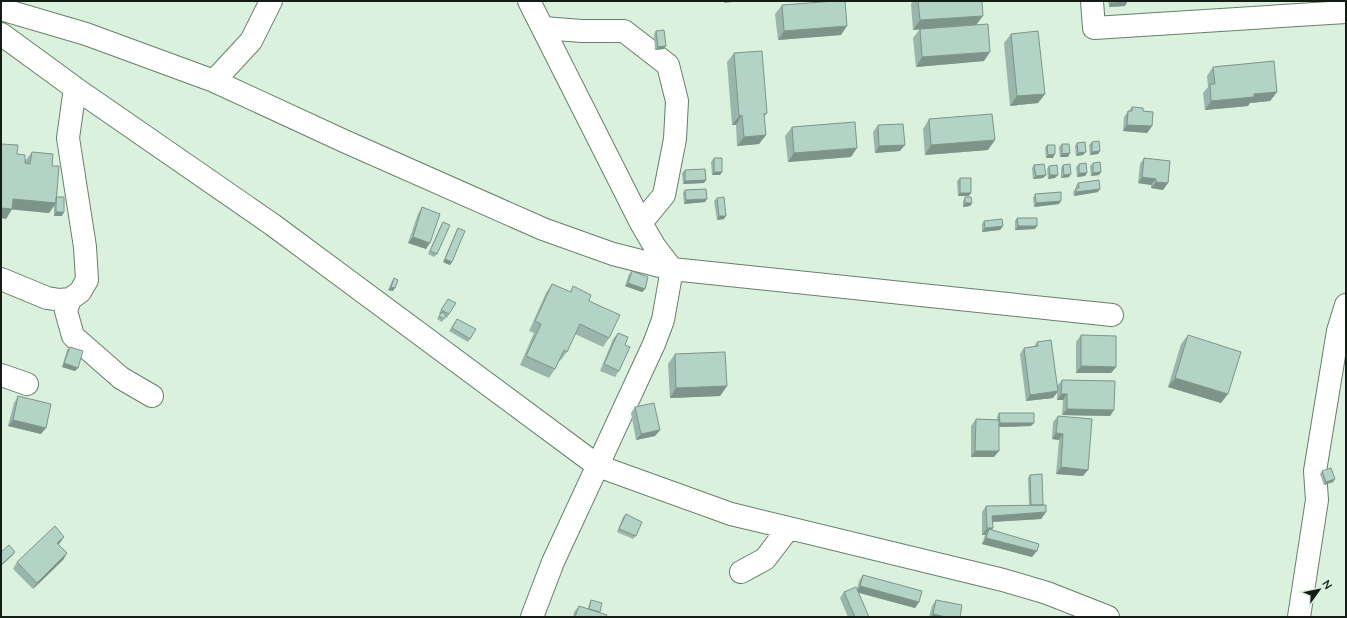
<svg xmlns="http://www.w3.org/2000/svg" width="1347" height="618" font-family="Mulish,sans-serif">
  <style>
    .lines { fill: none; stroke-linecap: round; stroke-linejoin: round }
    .minor-casing { stroke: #687e6b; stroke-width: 24 }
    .minor { stroke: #fff; stroke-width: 22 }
    .wall { fill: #9ab5ab }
    .shaded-wall { fill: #7d948b }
    .building { fill: #b3d3c7; stroke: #7d948b }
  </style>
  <rect width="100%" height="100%" fill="#d9f1dd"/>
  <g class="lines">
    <defs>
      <path id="minor" d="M529,1L641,223L655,247L672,269L663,320L654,344L553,562L532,617
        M1092,1L1094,28L1346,12
        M1,9L86,34L214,81L344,141L543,229L613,254L672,269L1112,315
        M543,28L582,31H624L668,65L677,101L675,139L664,195L641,223
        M1,34L75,88L273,225L598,466L731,514L1003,580L1047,593L1108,617
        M214,81L251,41L271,1
        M1,279L47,298L60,300L70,299L80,292L87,280L85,247L68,138L75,88
        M70,299L66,311L73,336L121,378L152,396
        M1,375L27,384
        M741,572L765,559L788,529
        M1299,617L1317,500L1315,471L1338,331L1346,305"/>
    </defs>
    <use href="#minor" class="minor-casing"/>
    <use href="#minor" class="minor"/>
  </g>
  <path class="wall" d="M913,1H982L977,24L984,61L916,67L913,38L920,29L928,28L913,30L911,4Z
    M1108,1H1127V2L1125,6L1109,7Z
    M782,5L841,35L778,40L775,14Z
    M656,31L666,46L664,49L655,50L654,34Z
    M1011,34L1045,94L1038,103L1010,106L1004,43Z
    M734,53L767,113L764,117L766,135L759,144L737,146L736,125H732L727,62Z
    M1213,67L1277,92L1270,101L1250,103L1248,106L1205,110L1203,93L1208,87L1207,76Z
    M1132,107L1152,126L1147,133L1123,131L1124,117L1128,111H1129Z
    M929,119L988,150L925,155L923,129Z
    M878,125L900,151L875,153L873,132Z
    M792,127L851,157L788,162L785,136Z
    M1092,142L1100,151L1098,154L1090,155L1089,145Z
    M1077,143L1083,155L1076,156L1075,146Z
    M1062,144L1068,157H1060L1059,147Z
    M1047,145L1053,158H1046L1045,148Z
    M32,152L52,166L56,197L62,216H54V206L49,213L12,209L6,219L17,154L25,163V161Z
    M714,158L722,172L720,175H712L711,162Z
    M1144,158L1163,190L1151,188V185L1138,183L1140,164Z
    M1093,163L1101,172L1099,175L1091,176L1090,166Z
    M1079,164L1087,173L1085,176L1077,177L1076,167Z
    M1034,165L1046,175L1043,178L1033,179L1032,168Z
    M1063,165L1069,177L1061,178V168Z
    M1049,166L1055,178L1048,179L1047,169Z
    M685,170L706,180L704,183L683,184L682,173Z
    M960,178L969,196H958L957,181Z
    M1078,183L1098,192L1074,196L1073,192L1076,188V186Z
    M685,190L705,202L684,204L683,193Z
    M1035,194L1059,204L1034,207L1033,198Z
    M965,197L972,203L970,206L963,207V201Z
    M717,198L724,219L717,220L714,201Z
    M422,207L426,249L408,243L418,214Z
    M1017,218L1035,229L1015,230V221Z
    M984,221L1003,226L1000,230L982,232V224Z
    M443,222L437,254L434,257L428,254L441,225Z
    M458,228L452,262L450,265L443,262L456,231Z
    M632,271L645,289L642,292L625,286L629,274Z
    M394,278L393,291L388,290L392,281Z
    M552,284L570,292L573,286L589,301L609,338L603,347L575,334L567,352L560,361H559L555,369L549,378L520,365L534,333L529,331L546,293Z
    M446,302L449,314L447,318L445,317L442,322L437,319L440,314L439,313Z
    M455,322L470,339L468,342L449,331Z
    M618,333L625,345L619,371L615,377L600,371L613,339Z
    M1081,335L1116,367L1111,373H1076V342Z
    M1188,335L1221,403L1168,387L1181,344Z
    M1037,342L1057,386L1062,380L1110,416L1062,415L1063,400H1057V393L1053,398L1026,401L1020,354L1024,348L1034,347Z
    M70,347L75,371L62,367L67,350Z
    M675,354L727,386L720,396L670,398L668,364Z
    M18,396L41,434L8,426L14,403Z
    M635,407L660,430L655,436L636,440L631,413Z
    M999,413L1031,426L999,427L994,457H971V426L976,419L997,420V417Z
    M1058,416L1083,476L1056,474L1059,440L1052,439L1053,422Z
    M1322,471L1335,479L1333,482L1324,485L1320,474Z
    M1030,475L1043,505L1046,512L1041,519L993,522L992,530L1032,557L982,544L985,535H982V512L986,506L1029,505L1028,478Z
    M626,514L636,536L633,539L617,532L623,517Z
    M64,537L58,544L67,553L63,560L33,589L13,569L17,562Z
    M863,575L919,602L915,608L859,593L869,617H848L840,598L844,592L857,589L859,581Z
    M591,600L600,613L606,617H573L574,612L579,606L588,609L589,604Z
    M936,600L960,617H929L932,606Z"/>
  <path class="shaded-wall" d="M725,1H741L724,3Z
    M1127,2L1125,6L1109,7L1111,3Z
    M983,16L976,25L913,30L920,20Z
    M847,26L841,35L778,40L784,31Z
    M666,46L664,49L655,50L658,47Z
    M990,52L984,61L916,67L922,57Z
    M1277,92L1270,101L1250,103L1248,106L1205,110L1211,101L1254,94Z
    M1045,94L1038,103L1010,106L1017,96Z
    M742,115L736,125H732L739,116Z
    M1127,125L1152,126L1147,133L1123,131Z
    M766,135L759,144L737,146L744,137Z
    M995,140L988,150L925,155L931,145Z
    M905,145L900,151L875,153L879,146Z
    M857,148L851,157L788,162L794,153Z
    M1100,151L1098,154L1090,155L1092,152Z
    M1086,152L1083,155L1076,156L1078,153Z
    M1070,153L1068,157H1060L1062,154Z
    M1055,154L1053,158H1046L1048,155Z
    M714,172H722L720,175H712Z
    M1101,172L1099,175L1091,176L1093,173Z
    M1079,173H1087L1085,176L1077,177Z
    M1071,174L1069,177L1061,178L1064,175Z
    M1046,175L1043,178L1033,179L1036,176Z
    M1050,175H1058L1055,178L1048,179Z
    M1142,177L1156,179L1151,185L1138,183Z
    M706,180L704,183L683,184L685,181Z
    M1156,182L1168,183L1163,190L1151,188Z
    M1100,189L1098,192L1074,196L1076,192Z
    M960,193H971L969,196H958Z
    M13,199L56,203L49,213L7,209Z
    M707,199L705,202L684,204L686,200Z
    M1061,201L1059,204L1034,207L1036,203Z
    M965,203H972L970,206L963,207Z
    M1,208L12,209L6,219L1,218Z
    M56,212H64L62,216H54Z
    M719,216H726L724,219L717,220Z
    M1003,226L1000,230L982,232L985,228Z
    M1018,226H1037L1035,229L1015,230Z
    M413,237L430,243L426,249L408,243Z
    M445,259L452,262L450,265L443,262Z
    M628,283L645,289L642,292L625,286Z
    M391,287L395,288L393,291L388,290Z
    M64,363L78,368L75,371L62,367Z
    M1081,366L1116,367L1111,373H1076Z
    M1175,378L1228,394L1221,403L1168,387Z
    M727,386L720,396L670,398L676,388Z
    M1058,391L1053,398L1026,401L1030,395Z
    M1061,394H1067L1063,400H1057Z
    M1067,409L1114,410L1110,416L1062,415Z
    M13,420L46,428L41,434L8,426Z
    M1000,423H1034L1031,426L997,427Z
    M660,430L655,436L636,440L641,434Z
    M1056,433L1063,434L1059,440L1052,439Z
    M975,451H999L994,457H971Z
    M1061,467L1088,470L1083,476L1056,474Z
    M1335,479L1333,482L1324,485L1326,482Z
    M1046,512L1041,519L988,522L992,516Z
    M987,528H993L988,535L989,529L985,535H982Z
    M64,537L60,543L53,549L57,543Z
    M986,538L1037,551L1032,557L982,544Z
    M15,552L13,555L1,566L2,564Z
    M67,553L63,560L33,589L37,583Z
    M860,586L919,602L915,608L856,592Z
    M933,614L946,617H931Z"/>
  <path class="building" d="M835,1H845L847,26L784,31L782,5Z
    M918,1H982L983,16L920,20Z
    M1111,1H1127V2L1111,3Z
    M988,24L990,52L922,57L920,29Z
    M664,30L666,46L658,47L656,31Z
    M1038,31L1045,94L1017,96L1011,34Z
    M762,51L767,113L764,114L766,135L744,137L742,115L739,116L734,53Z
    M1274,61L1277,92L1254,94V97L1211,101L1210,84H1215L1213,67Z
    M1132,107L1143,108V111L1153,112L1152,126L1127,125L1128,111H1132Z
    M992,114L995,140L931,145L929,119Z
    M855,122L857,148L794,153L792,127Z
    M903,124L905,145L879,146L878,125Z
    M1099,141L1100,151L1092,152V142Z
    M1085,142L1086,152L1078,153L1077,143Z
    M1,144L18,145L17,154L25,155V163L30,164L32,152L53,154L52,166H59L56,203L13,199L12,209L1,208Z
    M1062,144H1069L1070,153L1062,154Z
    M1047,145H1055V154L1048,155Z
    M714,158H722V172H714Z
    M1144,158L1170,161L1168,183L1156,182V179L1142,177Z
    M1100,162L1101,172L1093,173V163Z
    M1086,163L1087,173H1079V164Z
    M1044,164L1046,175L1036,176L1034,165Z
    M1070,164L1071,174L1064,175L1063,165Z
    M1057,165L1058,175H1050L1049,166Z
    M705,169L706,180L685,181V170Z
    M960,178H971V193H960Z
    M1099,180L1100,189L1076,192V188H1079L1078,183Z
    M706,189L707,199L686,200L685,190Z
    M1061,192V201L1036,203L1035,194Z
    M56,197H64V212H56Z
    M724,197L726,216H719L717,198Z
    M965,197H971L972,203H965Z
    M422,207L440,214L430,243L413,237Z
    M1017,218H1037V226H1018Z
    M1002,219L1003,226L985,228L984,221Z
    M443,222L450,225L437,254L430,251Z
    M458,228L465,231L452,262L445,259Z
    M632,271L648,277L645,289L628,283Z
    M394,278L398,280L395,288L391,287Z
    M552,284L571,292L573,286L591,295L589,301L620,315L609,338L580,324L567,352L564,350L555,369L526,356L541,324L535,321Z
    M448,299L456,303L449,314L441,310Z
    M442,312L446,315L444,319L439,316Z
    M457,319L476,329L470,339L452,328Z
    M618,333L628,337L625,345L630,347L619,371L604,364Z
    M1081,335L1116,336V367L1081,366Z
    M1188,335L1241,352L1228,394L1175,378Z
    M1051,340L1058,391L1030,395L1024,348L1038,346L1037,342Z
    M70,347L83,351L78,368L64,363Z
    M725,352L727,386L676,388L675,354Z
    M1062,380L1115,381L1114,410L1067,409V394H1061Z
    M18,396L51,404L46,428L13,420Z
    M654,403L660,430L641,434L635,407Z
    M999,413H1034V423H1000Z
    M1058,416L1092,419L1088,470L1061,467L1063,434L1056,433Z
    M976,419L999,420V451H975Z
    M1331,468L1335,479L1326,482L1322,471Z
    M1042,474L1043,505H1031L1030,475Z
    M1046,505V512L992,516L993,528H987L986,506Z
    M626,514L642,522L636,536L619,529Z
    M55,526L64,537L57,543L67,553L37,583L17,562Z
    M989,529L1039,544L1037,551L986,538Z
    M9,545L15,552L2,564L1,563V552Z
    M863,575L922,591L919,602L860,586Z
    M856,587L869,617H855L844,592Z
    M591,600L602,603L600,612L589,609Z
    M936,600L962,605L960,617H946L933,614Z
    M579,606L607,615L606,617H575Z"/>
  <rect width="1347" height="618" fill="none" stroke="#141c15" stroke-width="4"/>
  <g transform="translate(1319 590) rotate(57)" stroke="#d9f1dd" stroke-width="3" paint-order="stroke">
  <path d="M0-3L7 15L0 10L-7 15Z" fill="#141c15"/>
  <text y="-6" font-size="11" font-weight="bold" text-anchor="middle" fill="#141c15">N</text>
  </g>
</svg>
